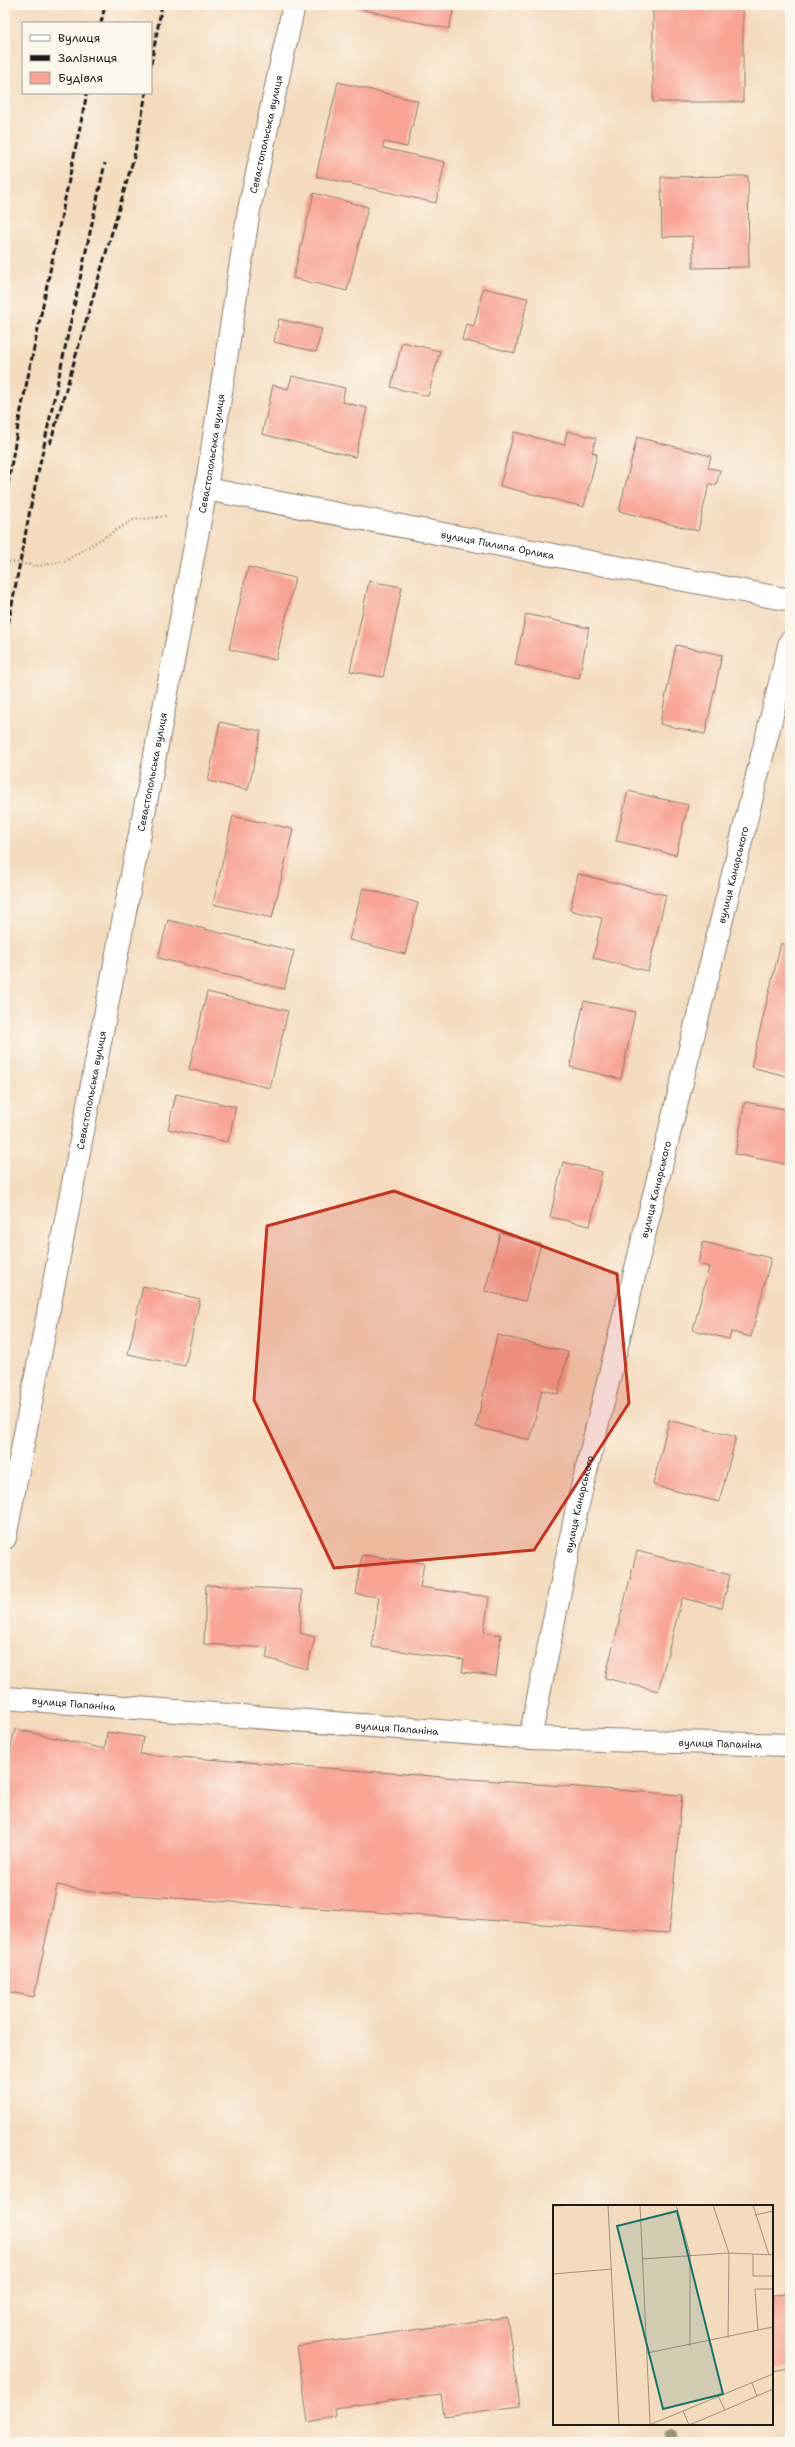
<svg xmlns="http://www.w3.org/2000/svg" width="795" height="2447" font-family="'Shantell Sans',sans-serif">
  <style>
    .building { fill: #f8a393 }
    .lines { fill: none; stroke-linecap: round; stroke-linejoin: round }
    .street-casing { stroke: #887c6d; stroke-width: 24 }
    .primary-casing { stroke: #887c6d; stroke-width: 24 }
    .path { stroke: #887c6d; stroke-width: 2.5; stroke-dasharray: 1 3; stroke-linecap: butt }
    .street { stroke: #fff; stroke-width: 22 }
    .primary { stroke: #fff; stroke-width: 22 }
    .rail { stroke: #1c1c1c; stroke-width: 3; stroke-dasharray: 6 3; stroke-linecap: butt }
    .tree { fill: #979579 }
    .marked { fill: #c8321e; fill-opacity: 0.2; stroke: #c8321e; stroke-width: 3; stroke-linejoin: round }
    .labels { text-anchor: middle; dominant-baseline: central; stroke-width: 4; stroke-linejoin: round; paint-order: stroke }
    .street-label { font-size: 10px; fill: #1c1c1c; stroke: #fbf7ec }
    .inset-road { fill: none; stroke: #9e8f7d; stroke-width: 1 }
    .view { fill: #0f766e; fill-opacity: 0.15; stroke: #0f766e; stroke-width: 2 }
    .inset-edge { fill: none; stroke: #1c1c1c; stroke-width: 2 }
  </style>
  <rect width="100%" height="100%" fill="#fbf7ec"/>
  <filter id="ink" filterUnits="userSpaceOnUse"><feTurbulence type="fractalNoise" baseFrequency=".025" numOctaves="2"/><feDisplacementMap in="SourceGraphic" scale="8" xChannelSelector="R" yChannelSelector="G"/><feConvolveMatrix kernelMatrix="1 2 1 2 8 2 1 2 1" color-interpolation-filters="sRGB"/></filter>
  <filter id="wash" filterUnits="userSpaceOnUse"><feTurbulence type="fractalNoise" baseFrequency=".012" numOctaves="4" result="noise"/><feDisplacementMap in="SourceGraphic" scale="16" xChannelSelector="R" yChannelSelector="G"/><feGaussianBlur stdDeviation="0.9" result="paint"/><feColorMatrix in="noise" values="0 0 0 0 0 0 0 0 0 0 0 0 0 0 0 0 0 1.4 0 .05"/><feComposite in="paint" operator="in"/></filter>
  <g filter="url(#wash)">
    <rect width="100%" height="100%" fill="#f4dbbe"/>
    <g id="blocks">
      <path class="building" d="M356,5H454L449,29L355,8Z
        M653,5H743V102H653Z
        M338,82L418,101L407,147L384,142L383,148L445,162L436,203L316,176Z
        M748,176L749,267L693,268V236L662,237L661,177Z
        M314,193L368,207L347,291L293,278Z
        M483,288L528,298L515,353L462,340L466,324L474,326Z
        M279,319L322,329L316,352L274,342Z
        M402,342L440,351L428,396L391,387Z
        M292,376L345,388L342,402L367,408L355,457L262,434L273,385L288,389Z
        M567,431L596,438L592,452L597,454L584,507L500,486L514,432L564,445Z
        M637,437L711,456L708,468L720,470L716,485L709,484L698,531L619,511Z
        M248,567L295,578L276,660L229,649Z
        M369,581L402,587L383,677L350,671Z
        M526,614L589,628L579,678L515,665Z
        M676,645L722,655L705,734L660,724Z
        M220,722L261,731L248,790L208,781Z
        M628,791L688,805L676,855L616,841Z
        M233,816L293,829L272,918L213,904Z
        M578,874L666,895L648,971L593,958L602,918L570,910Z
        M363,888L418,903L405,954L349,940Z
        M168,920L294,951L284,989L158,958Z
        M781,943L790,946V1077L751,1067Z
        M207,992L288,1011L270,1088L189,1069Z
        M584,1001L635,1012L621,1079L570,1067Z
        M176,1094L236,1107L228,1142L168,1129Z
        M745,1102L790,1110V1165L735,1154Z
        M563,1162L602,1172L590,1226L550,1217Z
        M500,1233L541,1244L525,1301L485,1291Z
        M703,1242L771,1258L751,1337L731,1332L729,1339L693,1330L709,1267L698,1264Z
        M143,1286L200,1299L185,1366L128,1354Z
        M497,1335L568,1352L558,1394L542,1390L530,1440L476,1427Z
        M669,1420L736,1437L719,1502L653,1485Z
        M637,1551L730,1575L722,1608L682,1598L658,1691L605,1678Z
        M362,1555L424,1563L420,1587L489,1597L484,1632L501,1635L496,1676L462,1672L464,1660L372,1647L379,1597L356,1594Z
        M206,1585L302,1590L300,1633L315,1637L307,1669L266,1658L268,1648L204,1644Z
        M15,1729L105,1749L107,1732L143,1737L140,1754L682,1795L669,1933L91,1892L57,1885L34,1997L5,1991V1776Z
        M790,2293V2368L772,2371V2296Z
        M507,2317L520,2406L444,2416L441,2394L334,2408L335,2417L308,2422L297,2346Z"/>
    </g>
  </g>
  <g filter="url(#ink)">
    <use href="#blocks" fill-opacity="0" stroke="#887c6d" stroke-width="1"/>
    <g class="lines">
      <defs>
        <g id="street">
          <path id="s1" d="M206,489L790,600"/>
          <path id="s2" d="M5,1698L530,1738L790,1745"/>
          <path id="s3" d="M530,1738L577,1508L790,642"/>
        </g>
        <g id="primary">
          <path id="s4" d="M5,1538L206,489L249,210L294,5"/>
        </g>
      </defs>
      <use href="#street" class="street-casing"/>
      <use href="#primary" class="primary-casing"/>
      <path class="path" d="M5,561L38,566L65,561L133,520L168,516"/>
      <use href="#street" class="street"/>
      <use href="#primary" class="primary"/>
      <path class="rail" d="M101,23L105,5
        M151,64L162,5
        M50,444L134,157L146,93
        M5,502L19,420L87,93
        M5,641L30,510L105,163"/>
    </g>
    <circle class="tree" cx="671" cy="2434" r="6"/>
  </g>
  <path class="marked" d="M394,1191L617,1274L629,1403L534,1550L334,1568L254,1400L267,1226Z"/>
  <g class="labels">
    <g class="street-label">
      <text stroke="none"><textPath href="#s4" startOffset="1428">Севастопольська вулиця</textPath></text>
      <text stroke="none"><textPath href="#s4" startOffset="1104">Севастопольська вулиця</textPath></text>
      <text stroke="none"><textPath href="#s1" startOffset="297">вулиця Пилипа Орлика</textPath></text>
      <text stroke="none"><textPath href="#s4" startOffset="780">Севастопольська вулиця</textPath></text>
      <text stroke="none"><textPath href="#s3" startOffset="887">вулиця Канарського</textPath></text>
      <text stroke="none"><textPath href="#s4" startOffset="456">Севастопольська вулиця</textPath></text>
      <text stroke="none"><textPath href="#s3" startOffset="563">вулиця Канарського</textPath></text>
      <text stroke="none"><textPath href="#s3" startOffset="239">вулиця Канарського</textPath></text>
      <text stroke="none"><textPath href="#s2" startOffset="69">вулиця Папаніна</textPath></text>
      <text stroke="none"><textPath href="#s2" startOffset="393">вулиця Папаніна</textPath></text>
      <text stroke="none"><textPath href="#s2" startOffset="717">вулиця Папаніна</textPath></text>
    </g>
  </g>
  <g transform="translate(553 2205)">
    <rect width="220" height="220" fill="#f4dbbe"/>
    <path class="inset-road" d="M55,0L66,220M87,0L97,219M123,0L137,49V141M160,0L176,48L175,133M200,0L216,50M0,1L24,0M202,10L220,6M200,49V71H220M89,54L176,48L220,50M0,69L59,64M205,126L202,84H220M94,148L220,122M199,178L204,191L220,184M165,191L172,205L204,191M130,206L136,220L172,205M96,220L220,169"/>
    <path class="view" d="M124,6L170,189L110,204L64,21Z"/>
    <rect width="220" height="220" class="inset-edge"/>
  </g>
  <rect width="795" height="2447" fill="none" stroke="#fbf7ec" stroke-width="20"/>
  <rect x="22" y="22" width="130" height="72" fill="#fbf7ec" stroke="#a29f99"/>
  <rect x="30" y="35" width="20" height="6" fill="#ffffff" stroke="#a29f99"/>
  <text x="58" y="42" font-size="12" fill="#1c1c1c">Вулиця</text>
  <rect x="30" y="55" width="20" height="6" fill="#1c1c1c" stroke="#a29f99"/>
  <text x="58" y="62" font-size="12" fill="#1c1c1c">Залізниця</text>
  <rect x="30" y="72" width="20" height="12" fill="#f8a393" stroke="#a29f99"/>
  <text x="58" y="82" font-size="12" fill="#1c1c1c">Будівля</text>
</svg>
